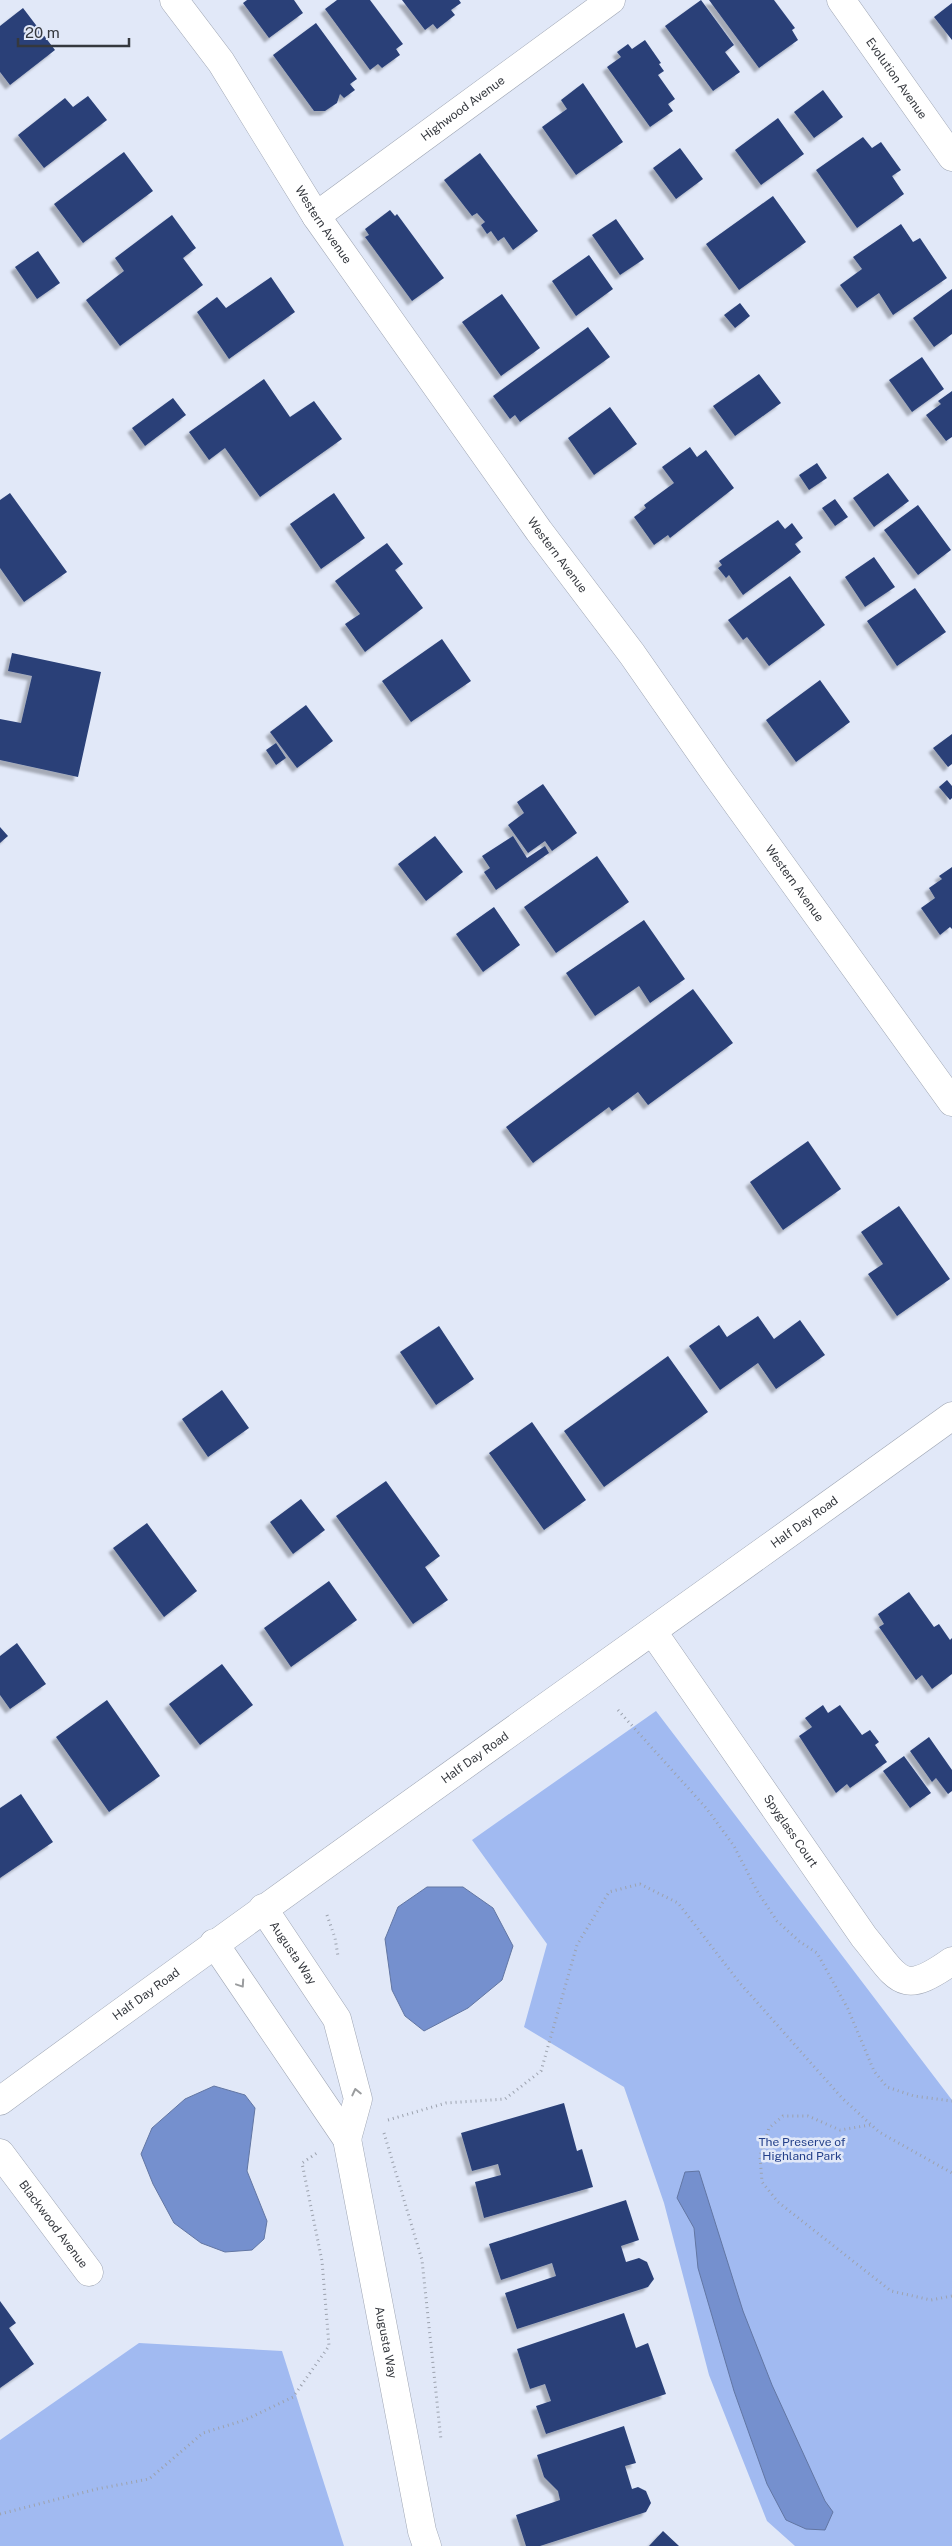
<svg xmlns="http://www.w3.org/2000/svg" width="952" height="2546" font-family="'Public Sans',sans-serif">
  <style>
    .green { fill: #a1baf1 }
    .water { fill: #7590ce; stroke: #6276a3 }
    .building { fill: #2b4178; filter: url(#shadow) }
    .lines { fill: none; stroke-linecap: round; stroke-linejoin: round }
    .street-casing { stroke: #9ea5b3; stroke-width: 29 }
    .secondary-casing { stroke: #9ea5b3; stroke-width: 29 }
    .path { stroke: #9ca2ae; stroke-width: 3; stroke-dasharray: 1 4; stroke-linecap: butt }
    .street { stroke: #fff; stroke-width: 28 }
    .secondary { stroke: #fff; stroke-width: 28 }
    .oneway { stroke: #9a9c9e }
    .labels { text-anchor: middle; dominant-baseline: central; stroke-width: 5; stroke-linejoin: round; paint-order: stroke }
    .street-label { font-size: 12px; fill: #35383e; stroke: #e1e8f8 }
    .park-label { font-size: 12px; fill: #24408a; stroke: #e1e8f8 }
  </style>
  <defs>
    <filter id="shadow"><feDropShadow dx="-4.5" dy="4.5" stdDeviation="1" flood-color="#0004"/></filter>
  </defs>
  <rect width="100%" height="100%" fill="#e1e8f8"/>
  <path class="green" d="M656,1711L952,2100V2546H795L767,2521L709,2375L664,2203L624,2087L524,2027L547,1944L472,1840Z
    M139,2343L282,2351L344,2546H0V2440Z"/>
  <path class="water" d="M427,1887H463L493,1908L513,1946L502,1980L468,2008L424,2031L405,2016L392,1990L385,1939L398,1907Z
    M214,2086L245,2095L255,2108L247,2171L267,2221L264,2239L252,2250L225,2252L201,2243L174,2223L153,2184L141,2154L152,2128L185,2099Z
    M699,2171L743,2311L772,2385L825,2501L833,2512L825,2530L806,2529L786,2520L767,2484L734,2391L698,2268L694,2228L677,2198L685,2172Z"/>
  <path class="building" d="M247,0H294L303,13L269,38L243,3Z
    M337,0H370L403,44L396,49L400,55L382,68L378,64L370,70L325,9Z
    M402,0H459L461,3L451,10L455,15L437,29L433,24L425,30Z
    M701,0L734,45L725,52L740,72L713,91L665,26Z
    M709,0H774L795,28L792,30L798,40L759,68Z
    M952,3V40L934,17Z
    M23,8L55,50L10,85L0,72V26Z
    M316,23L357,79L350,84L355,90L344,98L340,94L337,103L325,111H314L273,55Z
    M645,40L661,63L659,64L664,71L658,75L675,99L668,104L673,111L650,127L607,67L621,57L617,52L628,44L632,49Z
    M583,83L623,142L576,175L542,127L567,109L561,100Z
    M823,90L843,117L814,138L794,112Z
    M88,96L107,120L44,168L18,135L65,98L73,107Z
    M778,118L804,154L761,185L735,150Z
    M863,137L872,148L881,142L901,170L892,176L904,194L857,228L816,170Z
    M680,148L703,179L676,199L653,168Z
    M124,152L153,191L83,243L54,204Z
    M480,153L538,231L513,250L504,237L498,241L491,231L487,234L481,225L485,222L477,213L472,216L444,180Z
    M773,196L806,242L739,290L706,244Z
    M390,210L395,216L397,214L444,278L412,301L365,237L369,235L365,229Z
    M172,215L196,248L183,258L203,285L120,346L86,300L124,271L115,258Z
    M616,219L644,259L620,275L592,235Z
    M901,224L913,242L920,238L947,278L893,315L879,293L857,308L840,285L862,269L853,257Z
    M38,251L60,283L37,299L15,267Z
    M589,255L613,289L576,316L552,281Z
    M271,277L295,312L229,359L197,312L217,297L226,308Z
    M952,289V334L934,347L913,318Z
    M502,294L540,348L501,376L462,322Z
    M740,303L750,316L735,328L724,315Z
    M588,327L610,357L520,422L515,415L510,419L493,396Z
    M922,357L944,389L912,412L889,380Z
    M759,374L781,403L735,436L713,406Z
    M264,379L290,417L314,401L342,439L260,497L225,448L209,460L189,432Z
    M952,391V437L946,441L926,415L941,404L938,401Z
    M173,398L186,415L145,446L132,428Z
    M610,407L637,444L594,475L568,438Z
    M690,447L697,457L706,450L734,488L670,538L668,535L654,545L634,517L646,508L644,505L674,483L662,467Z
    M817,463L827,478L809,490L799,475Z
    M888,473L909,501L874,527L853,498Z
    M10,493L67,572L24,602L0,568V500Z
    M334,493L365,538L321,569L290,524Z
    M835,499L848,517L835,526L822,508Z
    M918,505L951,550L918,575L884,530Z
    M778,520L785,529L792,523L803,538L795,544L801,552L743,595L729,575L726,578L718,568L722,565L719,561Z
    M387,543L403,564L395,570L423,608L365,652L345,624L360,614L335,581Z
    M874,557L895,587L865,607L845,577Z
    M790,576L825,625L769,666L747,637L743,640L728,620Z
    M915,588L946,632L897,666L867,621Z
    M442,639L471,681L411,722L382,681Z
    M12,653L101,672L78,777L0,760V719L21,723L32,676L8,671Z
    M820,680L850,722L796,762L766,720Z
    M306,705L333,741L297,768L270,732Z
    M952,734V764L948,767L933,748Z
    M276,743L286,758L276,765L266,750Z
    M947,780L952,786V798L950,800L939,787Z
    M543,784L577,833L552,851L545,841L528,853L508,825L524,813L517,802Z
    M0,827L8,836L0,843Z
    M435,836L463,872L426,901L398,864Z
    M513,836L527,858L545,846L549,853L496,890L484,872L490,868L482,856Z
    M597,856L629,902L556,953L524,907Z
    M952,867V929L950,927L940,935L921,908L935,898L929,888L942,879L939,876Z
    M494,907L520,945L483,972L456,934Z
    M644,920L685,979L650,1003L639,986L595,1016L566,973Z
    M693,989L733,1043L648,1105L638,1092L612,1111L609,1107L533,1163L506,1127Z
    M808,1141L841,1189L783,1230L750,1182Z
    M899,1206L950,1279L897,1316L868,1274L883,1264L861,1232Z
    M758,1316L774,1339L800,1320L825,1355L776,1389L758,1363L720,1390L689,1346L719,1325L727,1337Z
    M439,1326L474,1379L436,1405L400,1352Z
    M668,1356L708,1412L604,1487L564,1431Z
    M222,1390L249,1428L208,1457L182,1419Z
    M532,1422L586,1500L544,1530L489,1453Z
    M386,1481L440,1556L425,1567L448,1600L413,1624L336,1516Z
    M301,1499L325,1530L293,1554L270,1522Z
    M147,1523L197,1591L164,1617L113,1548Z
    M329,1581L357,1620L291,1667L264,1628Z
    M909,1592L934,1627L939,1624L950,1640L952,1638V1674L932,1689L922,1675L916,1680L879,1627L884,1624L878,1614Z
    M17,1643L46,1684L10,1709L0,1695V1656Z
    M222,1664L253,1705L200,1745L169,1704Z
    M107,1700L160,1776L109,1812L56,1737Z
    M823,1705L828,1713L840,1705L862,1735L870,1730L879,1742L875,1745L887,1762L850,1788L847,1784L836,1793L799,1736L812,1727L805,1718Z
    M929,1737L952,1770V1791L948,1794L936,1778L932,1782L910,1751Z
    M904,1756L931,1793L910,1808L883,1771Z
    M21,1794L53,1842L0,1878V1808Z
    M564,2103L577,2151L582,2149L593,2187L484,2218L475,2182L501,2175L498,2164L472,2171L461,2133Z
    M626,2200L639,2240L621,2246L626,2262L639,2258L647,2262L654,2279L648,2287L517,2329L505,2293L556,2276L552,2263L501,2280L489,2244Z
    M0,2301L16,2323L9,2328L34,2364L0,2388Z
    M624,2313L636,2348L648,2343L666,2394L546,2434L536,2406L551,2401L545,2384L530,2389L517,2349Z
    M624,2426L636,2463L625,2466L632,2489L638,2487L646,2491L651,2503L646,2512L540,2546H526L516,2515L560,2500L558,2491L544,2477L537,2455Z
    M663,2531L679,2546H649Z"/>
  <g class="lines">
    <defs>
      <g id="street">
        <path id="s1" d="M174,0L221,62L316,216L539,531L632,654L715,773L952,1102"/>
        <path id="s2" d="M841,0L952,157"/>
        <path id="s3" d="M653,1632L864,1937C899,1979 900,1998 952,1961"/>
        <path id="s4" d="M263,1908L337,2019L358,2099L347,2139"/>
        <path id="s5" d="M214,1943L347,2139L422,2531L427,2546"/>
        <path id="s6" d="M0,2153L89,2272"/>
      </g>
      <g id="secondary">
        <path id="s7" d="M316,216L611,0"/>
        <path id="s8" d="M0,2101C315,1869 635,1645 952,1416"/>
      </g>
    </defs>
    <use href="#street" class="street-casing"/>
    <use href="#secondary" class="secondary-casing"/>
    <path class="path" d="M618,1710L707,1809L734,1846L757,1891L777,1921L799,1941L817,1953L848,2009L874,2071L887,2087L914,2096L952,2101
      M327,1915L335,1938L338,1956
      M388,2120L446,2103L505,2099L541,2071L577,1945L609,1892L640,1884L678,1903L739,1982L842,2098L879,2132L952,2173
      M870,2125L840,2130L808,2116H783L769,2128L760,2156L762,2182L778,2202L891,2291L931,2300L952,2296
      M384,2133L422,2260L441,2440
      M0,2514L97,2489L149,2479L203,2433L245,2420L293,2397L329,2346L322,2261L302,2163L317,2153"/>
    <use href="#street" class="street"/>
    <use href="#secondary" class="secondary"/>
  </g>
  <defs><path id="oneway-chevron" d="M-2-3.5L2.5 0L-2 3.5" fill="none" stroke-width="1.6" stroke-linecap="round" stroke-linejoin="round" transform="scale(1.25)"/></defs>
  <g class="oneway">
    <use href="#oneway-chevron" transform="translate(241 1984) rotate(56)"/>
    <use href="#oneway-chevron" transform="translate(356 2092) rotate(-103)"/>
  </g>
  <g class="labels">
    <g class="street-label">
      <text stroke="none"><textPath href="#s2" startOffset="96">Evolution Avenue</textPath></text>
      <text stroke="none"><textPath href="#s7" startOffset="182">Highwood Avenue</textPath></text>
      <text stroke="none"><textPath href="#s1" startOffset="270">Western Avenue</textPath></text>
      <text stroke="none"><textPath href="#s1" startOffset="675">Western Avenue</textPath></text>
      <text stroke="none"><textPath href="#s1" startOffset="1080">Western Avenue</textPath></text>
      <text stroke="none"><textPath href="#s8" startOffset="991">Half Day Road</textPath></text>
      <text stroke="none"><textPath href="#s8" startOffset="586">Half Day Road</textPath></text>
      <text stroke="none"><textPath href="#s3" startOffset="242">Spyglass Court</textPath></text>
      <text stroke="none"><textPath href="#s4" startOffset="54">Augusta Way</textPath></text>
      <text stroke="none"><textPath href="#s8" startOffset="181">Half Day Road</textPath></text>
      <text stroke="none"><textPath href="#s6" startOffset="89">Blackwood Avenue</textPath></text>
      <text stroke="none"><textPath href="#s5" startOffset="444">Augusta Way</textPath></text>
    </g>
    <g class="park-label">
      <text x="802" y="2142">The Preserve of<tspan x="802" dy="14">Highland Park</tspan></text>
    </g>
  </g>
  <path d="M18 38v8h111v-8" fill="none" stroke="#35383e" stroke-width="2.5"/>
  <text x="25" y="38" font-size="15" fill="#35383e" stroke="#e1e8f8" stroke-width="4" paint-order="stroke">20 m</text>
</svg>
